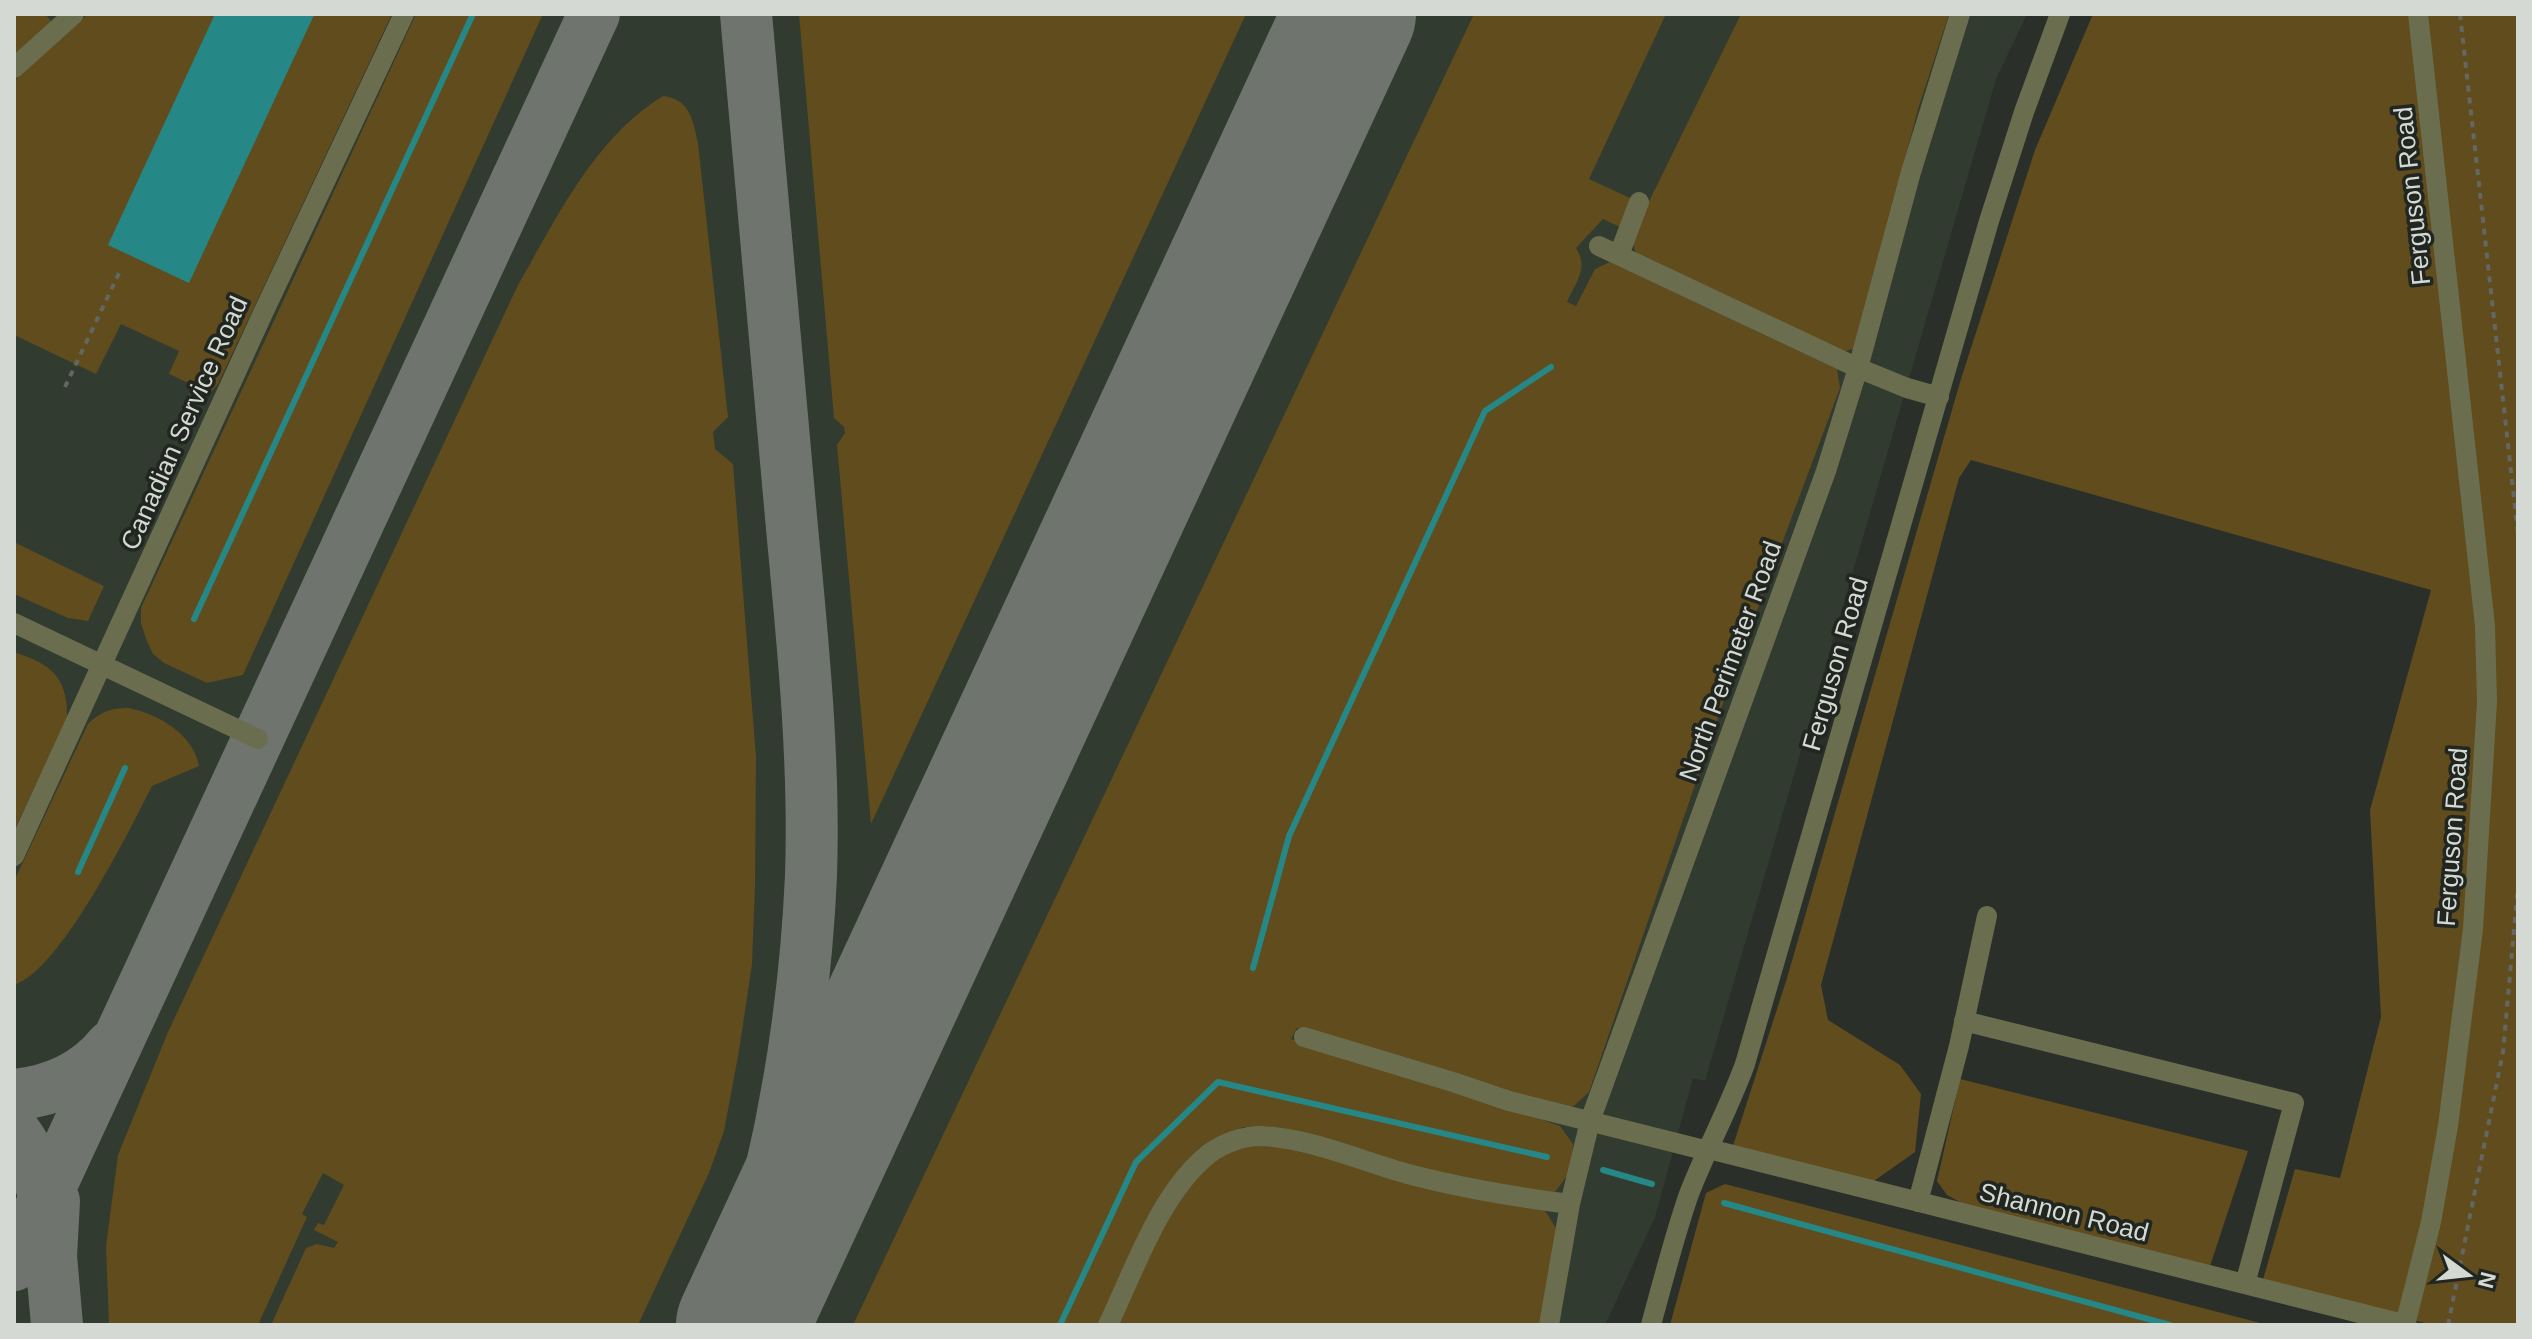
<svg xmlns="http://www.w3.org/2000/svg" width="2532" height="1339" font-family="Arial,sans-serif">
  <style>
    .built { fill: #313b2f }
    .green { fill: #604c1d }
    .water { fill: #268787 }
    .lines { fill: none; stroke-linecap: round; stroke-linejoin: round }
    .stream { stroke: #268787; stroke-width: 6 }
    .taxiway { stroke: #6f746e; stroke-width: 52 }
    .runway { stroke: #6f746e; stroke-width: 132 }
    .path { stroke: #626861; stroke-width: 4; stroke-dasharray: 6 6; stroke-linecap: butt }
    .minor { stroke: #6b6e4e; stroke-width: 20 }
    .labels { text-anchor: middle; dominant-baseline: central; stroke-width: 7; stroke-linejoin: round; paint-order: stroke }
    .street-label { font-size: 26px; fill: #d5d9d4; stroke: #212620 }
  </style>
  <rect width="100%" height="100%" fill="#2a3029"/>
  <path class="built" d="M14,14H2027L1996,79L1705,1081L1693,1078L1655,1217L1605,1325H14Z"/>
  <path class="green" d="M14,14H45L53,23L14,58Z
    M88,14H392L218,384L204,400L186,407L184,405L193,385L169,374L179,351L121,324L96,374L14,335V81Z
    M416,14H543L243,675L207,683L164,663L153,654L146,639L141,623V608Z
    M799,14H1246L871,824L837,445L845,433L844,427L834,418Z
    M1474,14H1666L1589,179L1632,199L1622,228L1603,219L1576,248C1589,268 1576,282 1567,302L1576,306L1595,269L1610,262L1837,369L1840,388L1735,669L1589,1092L1574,1106L1564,1108L1297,1028L1291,1039L1448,1086L1560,1126L1573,1144L1572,1158L1569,1173L1555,1192L1543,1194L1413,1168L1292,1131L1267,1126L1243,1127L1209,1144L1102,1325H853Z
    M1741,14H1949L1918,109L1857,344L1853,349L1843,352L1636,254L1632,241L1634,232Z
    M2093,14H2518V1325H2433L2262,1283L2295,1169L2340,1178L2381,1017L2370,810L2431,590L1971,460L1959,478L1821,985L1828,1020L1900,1065L1921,1094L1915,1152L1874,1181L1733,1146L1787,978L1961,379L2035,150Z
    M663,96C690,99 693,120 698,143L728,417L713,432L715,449L733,464L756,757L755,886L752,964L739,1051L724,1131L709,1173L638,1325H271L306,1248L317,1244L334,1248L338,1242L314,1230L318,1223L324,1225L344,1185L323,1173L302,1214L307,1217L258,1325H109L106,1246L118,1155L168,1032L518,285C556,219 595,137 663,96Z
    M14,542L104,586L88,621L68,618L14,594Z
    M14,652C51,664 68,677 67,718L14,831Z
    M129,708C160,715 193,734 199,766L152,786C129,831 61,970 14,985V881L88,724C99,712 113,707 129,708Z
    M1960,1079L2248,1151L2210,1266L1967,1206L1947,1195L1937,1181Z
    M1270,1144L1538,1206L1546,1212L1557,1230L1539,1325H1116C1141,1271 1174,1174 1234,1150C1245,1146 1257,1145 1270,1144Z
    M1725,1184L2268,1325H1670L1706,1193Z"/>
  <path class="water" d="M215,14L314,15L189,283L108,245Z"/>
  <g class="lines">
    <path class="stream" d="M194,619L473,14
      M78,872L125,768
      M1253,968L1289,836L1485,411L1551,367
      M1603,1170L1652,1184
      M1724,1203L2170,1325
      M1060,1325L1136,1162L1218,1082L1547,1157"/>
    <path class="taxiway" d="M14,1095C53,1091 86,1077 111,1046
      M14,1131C33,1156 44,1186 47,1217
      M54,1201L51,1256L57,1325
      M14,1265L594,14
      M727,1325C776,1181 804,1028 811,876C815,756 802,636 791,517C776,349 761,182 746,14"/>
    <path class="runway" d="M742,1325L1350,14"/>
    <path class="path" d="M2460,14L2518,534
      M65,387L120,271
      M2448,1325L2503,1052L2518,885"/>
    <path class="minor" d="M14,68L74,14
      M1599,246L1858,368L1907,388L1939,397
      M1619,255L1639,202
      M14,623L258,739
      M14,856L264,311L404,14
      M1964,1021L2294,1103L2245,1284
      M1304,1037L1453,1082L1509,1101L1700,1149H1709L2407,1325
      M1918,1202L1959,1046L1987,916
      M1108,1325C1135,1269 1160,1192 1210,1153C1224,1143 1243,1136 1261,1136C1310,1138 1361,1161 1408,1174C1461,1188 1515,1197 1570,1204
      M1549,1325L1570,1204L1590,1121L1826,471L1858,368L1911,172L1960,14
      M1651,1325C1663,1281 1674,1237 1689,1194C1706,1150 1729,1108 1745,1064L1989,221L2024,112L2060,14
      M2405,1325L2431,1222L2448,1126L2473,929L2487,702L2485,626L2418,14"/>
  </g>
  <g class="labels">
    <g class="street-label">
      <text transform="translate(2412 196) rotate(-96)">Ferguson Road</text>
      <text transform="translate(184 423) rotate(-66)">Canadian Service Road</text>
      <text transform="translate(1730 661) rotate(-70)">North Perimeter Road</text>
      <text transform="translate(1835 664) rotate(-74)">Ferguson Road</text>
      <text transform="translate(2452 837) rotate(-86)">Ferguson Road</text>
      <text transform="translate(2064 1212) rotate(14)">Shannon Road</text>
    </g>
  </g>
  <rect width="2532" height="1339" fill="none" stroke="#d5d9d4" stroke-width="32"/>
  <g transform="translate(2468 1275) rotate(105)" stroke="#212620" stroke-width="6" paint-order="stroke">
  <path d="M0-6L14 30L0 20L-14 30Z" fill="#d5d9d4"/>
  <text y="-12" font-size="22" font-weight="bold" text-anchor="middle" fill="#d5d9d4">N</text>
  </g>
</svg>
